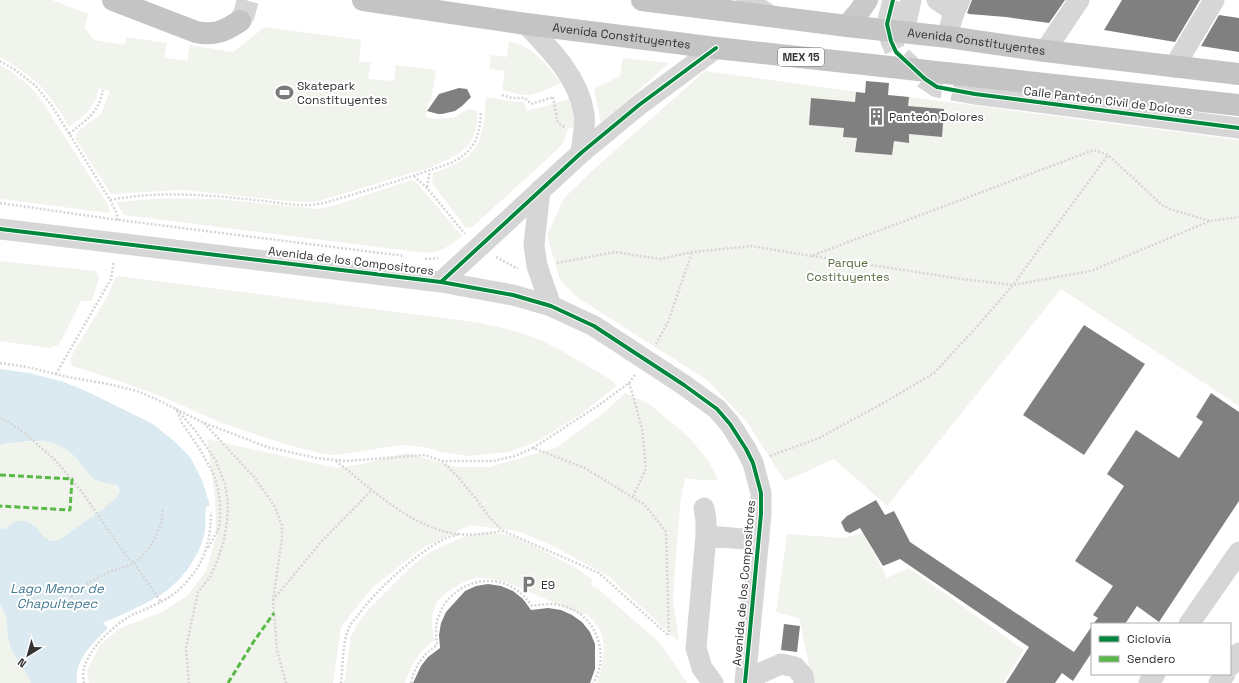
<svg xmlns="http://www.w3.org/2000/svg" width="1239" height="683" font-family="'Space Grotesk',sans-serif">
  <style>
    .green { fill: #f1f4ed }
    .water { fill: #dbeaf0 }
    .building { fill: #808080 }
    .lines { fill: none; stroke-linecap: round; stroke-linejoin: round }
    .minor-tunnel { stroke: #d6d6d6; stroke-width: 21; stroke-dasharray: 21 10; stroke-linecap: butt }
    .highway-tunnel { stroke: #d6d6d6; stroke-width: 22; stroke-dasharray: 22 11; stroke-linecap: butt }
    .path { stroke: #d5d5d5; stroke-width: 2.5; stroke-dasharray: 2 2; stroke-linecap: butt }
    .minor { stroke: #d6d6d6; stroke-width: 21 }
    .major { stroke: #c9c9c9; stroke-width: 22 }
    .highway { stroke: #c4c4c4; stroke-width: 22 }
    .quiet { stroke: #58b947; stroke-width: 3; stroke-dasharray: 6 3; stroke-linecap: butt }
    .cycleway-casing { stroke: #fff; stroke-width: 6 }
    .cycleway { stroke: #00873e; stroke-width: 4 }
    .labels { text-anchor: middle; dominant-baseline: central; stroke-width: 4; stroke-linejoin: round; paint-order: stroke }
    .shield { fill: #fff; stroke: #707070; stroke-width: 1 }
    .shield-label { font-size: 11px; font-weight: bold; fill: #323232 }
    .street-label { font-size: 12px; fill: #323232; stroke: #fff }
    .poi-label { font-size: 12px; fill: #323232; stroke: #fff; text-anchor: start }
    .park-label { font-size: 12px; fill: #596c40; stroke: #fff }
    .water-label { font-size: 13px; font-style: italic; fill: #427a92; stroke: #fff }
  </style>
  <rect width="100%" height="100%" fill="#fff"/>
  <path class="green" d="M0,0H52L88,14L85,28L94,40L125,45L126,37L167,43L164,57L167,58L187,61L190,45L233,52L265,27L361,40L359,61L371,63L368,79L394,81L396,65L436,70L431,102H428L426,117L439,119L455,117L468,109L478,111L477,125L473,138L467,147L457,155L432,167L316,202H297L183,190L111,194L75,138L77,132L101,114L110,91L99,88C98,92 97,97 95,101C90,112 78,120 69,127C63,115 48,93 38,84C27,73 13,65 0,57Z
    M509,41C535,48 545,63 561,83C551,87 539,94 528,95C519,95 510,92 502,89L505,71L489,69L491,55L507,57Z
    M623,58L669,63L601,124L594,89L620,76Z
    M0,65L9,70L29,85L42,101L108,205L110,213L0,199Z
    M705,71L865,93L909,97L1239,140V406L1061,289L887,506L834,459L785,481L746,421L707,380L578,298L560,280L547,235L564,198L593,170Z
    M486,97C499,99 510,102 524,102L527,111L573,98L579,125L568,129L564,141L557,150L471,228L465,227L432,183L433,173C455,165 476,158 482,131C485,121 485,109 486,97Z
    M411,180L417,183L462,236C445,249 440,254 417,252L124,215L116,202L168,198L217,199L319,209L336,205Z
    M0,261L96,271L99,278L92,301H81L63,337L58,345L49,348L0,341Z
    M118,276L474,322C496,326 519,331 540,340C558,348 574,358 591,368C599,373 611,378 617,386L581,414L540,440L509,452L469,456L441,452L424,447L401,445L336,455L324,454L288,445L222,423L165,398L122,382L72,366L70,360L73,353L110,292L114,279Z
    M625,393L649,404L689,437L708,460L718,480H699L685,478L680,504L673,601L679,642L608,576L553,546L517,531L470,525L421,549L372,588L341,627L333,683H89L87,671L100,645L118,629L162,612L188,595L206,571L216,537L215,498L207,439L337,468L361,464L408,453L456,467H490L557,447L605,412Z
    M19,442H49L63,447L73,454L82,464L89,474L97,481L117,485L120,492L117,497L103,509L59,540L52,541L43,536L35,526L16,521L4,529L0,528V445Z
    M483,532L503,534L516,538L542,550L576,568L593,580L591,586L598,589L659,642L665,650L687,683H596C603,670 607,644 600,630C596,623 591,618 585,613L582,615L511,584C501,581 488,577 477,578C470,579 463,582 457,586C433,598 428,615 435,640C418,652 412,664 405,683H344L351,636L357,625L367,611L414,564L429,553L462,537Z
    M863,533L887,578L909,568L1024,650L1003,683H813L799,618L776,612L787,534L844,538Z
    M0,603L6,616L8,638L16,658L23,667L29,678L31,683H0Z"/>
  <path class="water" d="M0,369L29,373L64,382L88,392L153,424L174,441L190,457L202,480L210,506L206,507C205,515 206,524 205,532C199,558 180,584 157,597C140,607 121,615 103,623L108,628C93,643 74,660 77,683H31L29,678L12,651L8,638L6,616L0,603V528L4,529L16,521H26L35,526L43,536L51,541L59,540L103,509L117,497L120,491L117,485C111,484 102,483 96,480C86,474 81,461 71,453C65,448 57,444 49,442C38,440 11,442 0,445Z"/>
  <path class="building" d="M972,0H1065L1049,23L1006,17L969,14L967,13Z
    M1122,0H1200L1175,42L1104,30Z
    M1219,15L1239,18V52L1201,46Z
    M866,81L889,83L888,95L909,97L908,106L944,109L942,137L909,134V143L894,141L892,155L855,152L857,138L843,137L844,128L809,125L811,98L855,102L856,92L865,93Z
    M459,88L467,89L471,97L462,106L455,111L442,114H438L427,111L439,94Z
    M1084,325L1145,364L1084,455L1023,415Z
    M1211,393L1239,412V501L1159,622L1137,606L1125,624H1093L1098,618L1093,615L1113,586L1075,561L1124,486L1107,474L1136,430L1179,458L1203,422L1196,417Z
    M876,500L885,515L894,511L910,542L1074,652L1092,626V652L1073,681L1062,673L1055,683H1006L1029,647L900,559L883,566L860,528L850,533L845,531L841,522L847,516Z
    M488,584L501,586L513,591L523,599L531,610L548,608L561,610L572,615L582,622L590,632L595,644V669L590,683H413L421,666L428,657L440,648L439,635L441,623L446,612L465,591L476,586Z
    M784,624L800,626L797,652L781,650Z"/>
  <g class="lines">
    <path class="minor-tunnel" d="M893,0L887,24L891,41L896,52L925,79L937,87L975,94"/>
    <path class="highway-tunnel" d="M240,21L244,14L248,0"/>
    <path class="path" d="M0,61L14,69L36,86L52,106L110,200L116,212L118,220
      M502,95L512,98H525L531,104L554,97
      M553,97L558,123L566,128
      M69,134C87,119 98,114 103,90
      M414,176L427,188L465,234
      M427,187L430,171
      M110,200C172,188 235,198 297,205H311L324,203C359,193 395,182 430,170C443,166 458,162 468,151C479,140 480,126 481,111
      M0,203L118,220L404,256
      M812,256L962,279L1013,285L1091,271L1210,221L1239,217
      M496,257L516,268H518
      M425,259L438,258
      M557,263L615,252L660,259L692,252L752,246L811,256L1094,150L1108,155L1162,205L1170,209L1210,221
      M656,344L668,322L692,252
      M0,363L27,367L68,377L108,384L137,391L158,400L176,409L195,430L216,461L225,484L228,504L227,522L224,540L218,559L210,577L198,592L186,648L189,683
      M56,374L111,279L114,261
      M629,383L633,396L642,429L646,468L633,497
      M176,409L202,422L267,447L316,458L346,461L425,455L442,461H493L515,456L533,448L585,468L645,505L666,532L669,635
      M177,411L182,423L199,448L207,462L214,475L218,489L220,503V522L218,530L208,548
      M0,418L10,423L26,434L56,461L82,492L127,557L134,563L161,602
      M204,423L254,477L274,505L282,525V539L273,600L277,650L286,683
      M533,448L599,405L629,383L635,375
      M770,456L819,438L887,401L934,373L975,329L1013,285L1108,155
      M336,461C370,488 414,530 459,534C474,536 488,533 502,531
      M442,461L458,477L477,500L489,517L503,531L599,573L668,635
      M71,597C83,586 95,578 110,572C117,569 126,567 133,563C145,557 158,536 161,523C163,519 162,513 163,508
      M273,600L322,541L372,490
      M84,683C83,679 83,672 84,668C90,647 114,625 132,615C145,609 159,604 171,596C181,589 191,578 198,567C208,550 211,532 211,512
      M341,683C343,667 342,643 349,628C350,625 353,621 356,618C375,591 413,556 442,540C447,537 454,536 459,534
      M411,683C415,665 422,656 437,645C436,635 435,624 439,615C450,585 488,571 515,589C522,593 527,599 532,606C542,604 553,603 563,606C596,614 611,655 593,683"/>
    <path class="minor" d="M747,0L769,15
      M937,0L954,11
      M526,24C550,49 578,77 584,113C586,123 582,143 581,153
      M904,32L911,0
      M948,37C950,24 953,12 960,0
      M1045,51L1079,0
      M1174,67L1214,0
      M975,94L1239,128
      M540,190L534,245L537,266L551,306
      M0,229L441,282L513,295L551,306L594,326L684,385L717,409L730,424L746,449L753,463L761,493V514L745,683
      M441,282L581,153L639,105L716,48
      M704,508L706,520V536L696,648L702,668L713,683
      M706,536L759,540
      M1189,624L1239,552
      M1230,666L1239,653
      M745,680L781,664L795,667L803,676L804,683
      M1149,683L1155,674
      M1219,683L1225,674"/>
    <path class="major" d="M847,26L859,12L867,0"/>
    <g class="highway">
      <path d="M113,0L196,32C214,36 225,31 240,21"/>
      <path id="s1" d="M363,0L526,24L716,48L1239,105"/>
      <path id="s2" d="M642,0L847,26L948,37L1045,51L1239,74"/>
    </g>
    <path class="quiet" d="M0,475L72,479L70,510L0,506
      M228,683L254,641L274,613"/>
    <defs>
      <path id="cycleway" d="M893,0L887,24L891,41L896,52L925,79L937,87L975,94L1239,128
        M0,229L441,282L513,295L551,306L594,326L684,385L717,409L730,424L746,449L753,463L761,493V514L745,683
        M441,282L581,153L639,105L716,48"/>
    </defs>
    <use href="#cycleway" class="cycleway-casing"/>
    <use href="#cycleway" class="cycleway"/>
  </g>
  <defs>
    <symbol id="stadium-bare" viewBox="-9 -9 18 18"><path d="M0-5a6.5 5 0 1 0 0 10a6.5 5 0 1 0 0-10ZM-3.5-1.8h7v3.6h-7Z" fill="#7a7a7a" stroke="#fff" stroke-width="2.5" paint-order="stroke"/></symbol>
    <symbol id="building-bare" viewBox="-9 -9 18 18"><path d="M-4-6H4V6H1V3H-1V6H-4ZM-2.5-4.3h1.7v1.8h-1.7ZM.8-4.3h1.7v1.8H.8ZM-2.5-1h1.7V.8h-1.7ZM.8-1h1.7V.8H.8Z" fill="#7a7a7a" stroke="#fff" stroke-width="2.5" paint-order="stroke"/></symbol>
    <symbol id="parking-bare" viewBox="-9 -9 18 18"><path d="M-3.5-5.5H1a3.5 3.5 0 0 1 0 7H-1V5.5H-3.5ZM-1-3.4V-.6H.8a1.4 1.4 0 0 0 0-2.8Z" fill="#7a7a7a" stroke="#fff" stroke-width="2.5" paint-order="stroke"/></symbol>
  </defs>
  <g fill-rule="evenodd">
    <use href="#stadium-bare" x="272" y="80" width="25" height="25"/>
    <use href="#building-bare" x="864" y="104" width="25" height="25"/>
    <use href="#parking-bare" x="516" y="572" width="25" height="25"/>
  </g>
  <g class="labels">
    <rect class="shield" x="778" y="48" width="46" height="18" rx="3"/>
    <g class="shield-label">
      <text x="801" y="57">MEX 15</text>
    </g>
    <g class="street-label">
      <text stroke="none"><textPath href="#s1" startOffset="261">Avenida Constituyentes</textPath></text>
      <text stroke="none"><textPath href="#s2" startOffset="337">Avenida Constituyentes</textPath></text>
      <text transform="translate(1108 101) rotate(7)">Calle Panteón Civil de Dolores</text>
      <text transform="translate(351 261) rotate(7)">Avenida de los Compositores</text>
      <text transform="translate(744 583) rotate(-85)">Avenida de los Compositores</text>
    </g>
    <g class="poi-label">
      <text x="297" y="86">Skatepark<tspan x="297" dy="14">Constituyentes</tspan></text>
      <text x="889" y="117">Panteón Dolores</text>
      <text x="541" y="585">E9</text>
    </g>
    <g class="park-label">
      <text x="848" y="263">Parque<tspan x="848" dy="14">Costituyentes</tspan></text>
    </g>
    <g class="water-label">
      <text x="57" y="588">Lago Menor de<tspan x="57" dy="15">Chapultepec</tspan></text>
    </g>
  </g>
  <rect x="1091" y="623" width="140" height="52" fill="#ffffff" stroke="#adadad"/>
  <rect x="1099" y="636" width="20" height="6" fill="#00873e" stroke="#adadad"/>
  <text x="1127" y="643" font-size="12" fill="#323232">Ciclovía</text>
  <rect x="1099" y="656" width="20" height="6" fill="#58b947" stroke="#adadad"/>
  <text x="1127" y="663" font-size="12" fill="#323232">Sendero</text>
  <g transform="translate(28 655) rotate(217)" stroke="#ffffff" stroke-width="3" paint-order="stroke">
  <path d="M0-3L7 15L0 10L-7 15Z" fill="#323232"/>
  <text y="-6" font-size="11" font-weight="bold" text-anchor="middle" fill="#323232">N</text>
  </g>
</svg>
